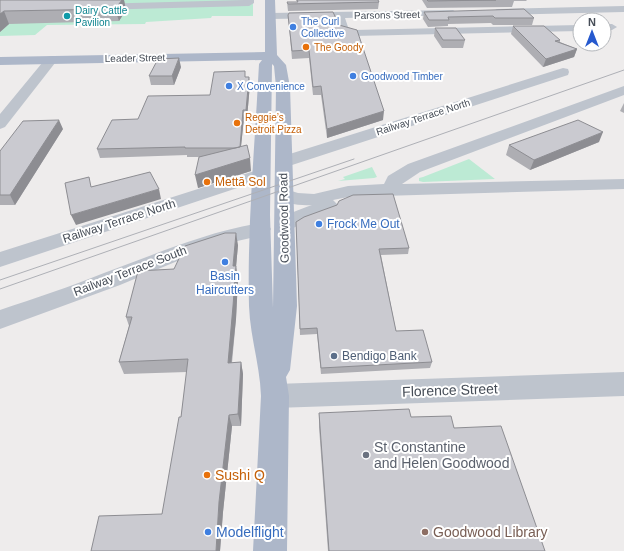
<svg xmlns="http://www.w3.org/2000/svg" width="624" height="551" font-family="Arial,sans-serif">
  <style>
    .green { fill: #bcead4 }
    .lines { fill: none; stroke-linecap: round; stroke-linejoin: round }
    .minor { fill: #bec4cd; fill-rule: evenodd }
    .major { fill: #adb7c9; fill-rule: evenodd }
    .tram { stroke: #aeb0b6; stroke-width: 1 }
    .wall { fill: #aeaeb3 }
    .shaded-wall { fill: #8d8d92 }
    .building { fill: #cacad0; stroke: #8d8d92 }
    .culture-dot { fill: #0f9aa8; stroke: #fff; stroke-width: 1.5 }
    .shop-dot { fill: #3f7fe0; stroke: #fff; stroke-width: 1.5 }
    .food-dot { fill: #e8710a; stroke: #fff; stroke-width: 1.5 }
    .service-dot { fill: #5c6f8a; stroke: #fff; stroke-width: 1.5 }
    .worship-dot { fill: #6b7280; stroke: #fff; stroke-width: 1.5 }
    .education-dot { fill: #8d6e63; stroke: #fff; stroke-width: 1.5 }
    .labels { text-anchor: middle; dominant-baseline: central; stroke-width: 4; stroke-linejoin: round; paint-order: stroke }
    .far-culture-label { font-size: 10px; fill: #0d838f; stroke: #fff; text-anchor: start }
    .far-street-label { font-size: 10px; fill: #464d57; stroke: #fff }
    .far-shop-label { font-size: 10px; fill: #366cbe; stroke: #fff; text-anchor: start }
    .far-food-label { font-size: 10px; fill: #c56008; stroke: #fff; text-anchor: start }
    .food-label { font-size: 12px; fill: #c56008; stroke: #fff; text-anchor: start }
    .street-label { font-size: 12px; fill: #464d57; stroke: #fff }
    .shop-label { font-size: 12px; fill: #366cbe; stroke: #fff; text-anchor: start }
    .service-label { font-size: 12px; fill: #4e5e75; stroke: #fff; text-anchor: start }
    .near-street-label { font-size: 14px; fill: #464d57; stroke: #fff }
    .near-worship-label { font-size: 14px; fill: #5b616d; stroke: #fff; text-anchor: start }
    .near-food-label { font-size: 14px; fill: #c56008; stroke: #fff; text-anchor: start }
    .near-shop-label { font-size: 14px; fill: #366cbe; stroke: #fff; text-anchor: start }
    .near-education-label { font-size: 14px; fill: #785e54; stroke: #fff; text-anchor: start }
  </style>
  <rect width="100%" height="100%" fill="#eeecec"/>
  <path class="green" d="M0,0H253V16H212L211,18L146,22L145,24L47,25L35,35L0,36Z
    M469,159L495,179L423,182L419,181V178L423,177Z
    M372,167L377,177L374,178L338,181L345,179L343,177Z"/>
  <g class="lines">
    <path class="minor" d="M244,0H254V3L249,6L95,10L90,7L95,4Z
      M624,6V12L497,15L492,12L497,9Z
      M453,10L458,13L457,15L345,18L348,27L354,30L580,25V31L353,36L339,31L334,18L270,19L265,16L270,13Z
      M604,24H612L617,27L612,30H604Z
      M51,56L55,57L57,60L55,63L5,127L0,129V114L47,57Z
      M563,68L568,69L569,72L568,75L289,166L283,167L277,166L275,162L277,158Z
      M624,86V95L420,172L402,184L624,179V189L348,197L333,200L338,205L336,209L303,222L292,229L285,231L278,229L275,225C283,214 299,210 312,205C301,206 282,204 276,195L278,191L285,189L298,193L314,194L348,186L384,184L388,176L408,164Z
      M261,169L267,170L270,174L267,178L0,267V252Z
      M261,223L268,224L271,229L268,234L211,247L120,285L0,329V310C35,298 70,287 104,273C156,254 206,232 261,223Z
      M624,372V396L275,408L265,405L261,396L265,387L275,384Z"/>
    <path class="major" d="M265,0H275L277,55L286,65L290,87L297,306L290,370L286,377L289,396L287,551H253L261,396C260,366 250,336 249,306C247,226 255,144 259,64L262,60L0,65V57L265,52ZM272,64L274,66L276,87L273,308L270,215Z"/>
    <path class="tram" d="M0,280L354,159
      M0,289L624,70"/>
  </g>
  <path class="wall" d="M0,0H125H124L126,10L119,21L9,24L0,32Z
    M296,0H378L379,2L378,9L288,11L287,2H297Z
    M422,0H527L526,1H514L512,7L427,8Z
    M424,12L534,18L532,25H493L491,23L448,24V26L428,27L423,19Z
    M288,15L383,120L327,138L321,95H313L309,58L292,59Z
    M513,26L560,40V42L577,49L574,57L543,67L511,34Z
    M435,28L465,40L463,48H442L434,36Z
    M181,67L174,85H151L149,76Z
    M246,77L250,84L247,118H244L241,146L251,171L198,188L199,157H187V155L100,158L97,149L138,119L210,95Z
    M624,103V113L620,111Z
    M63,129L15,205H0V151Z
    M599,142L530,170L506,155L509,145Z
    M296,222L409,248L408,254L381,255L396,331L432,362L430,368L321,374L317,334L300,335Z
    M238,245L236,267L238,279L236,319L232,363L241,362L243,374L241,426H232L223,512L220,551H91L162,514L181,417L187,372L124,374L119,362L129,326L126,317L174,269Z
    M319,413L411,417L454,428L545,551H328L319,427Z"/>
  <path class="shaded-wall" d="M122,0H124L126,10L119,21L115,9Z
    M4,11L9,24L0,32V14Z
    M577,49L574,57L543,67L546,59Z
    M179,58L181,67L174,85L172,76Z
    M249,77L250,84L247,118L246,110Z
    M243,110L244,118L240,156L239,148Z
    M384,111L383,120L327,138V129Z
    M59,120L63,129L15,205L10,195Z
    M603,132L599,142L530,170L534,160Z
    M250,158L251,171L198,188L195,175Z
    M159,189L161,199L76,225L71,215Z
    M236,233L238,245L236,267L238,279L236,319L230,375L228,363L233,266Z
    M241,362L243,374L241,426L238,414Z
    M229,415L232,426L223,512L220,551H216L219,502Z"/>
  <path class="building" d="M0,0H122L115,9L4,11L0,14Z
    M297,0H378L379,2L288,4L287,2H298Z
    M427,0H496L428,1Z
    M524,9L534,18H495L493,16L448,17L449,20H429L424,12Z
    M333,12L339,25L357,30L384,111L327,129L321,86L313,87L309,50L292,51L288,15L289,13Z
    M513,26H544L560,40L555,41L577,49L546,59Z
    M435,28H456L465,40H443Z
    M179,58L172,76H149L158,59Z
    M245,71V77H249L246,110H243L240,147L235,148H185V147L97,149L112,120L138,119L148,96L210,95L214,72Z
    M59,120L10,195H0V151L23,121Z
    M578,120L603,132L534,160L509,145Z
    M247,145L250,158L195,175L199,157Z
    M150,172L159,189L71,215L65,183L89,177L91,187Z
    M393,194L409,248L379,249L396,331L423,330L432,362L321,368L317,328L300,329L296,222L304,217L337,205L339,201L353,195Z
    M225,233H236L233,266H236L233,306L228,363L241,362L238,414L229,415L219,502L216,551H91L99,516L162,514L179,417H181L188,359L119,362L132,317H126L138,271L174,269L185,246Z
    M409,409L411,417L451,416L454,428L501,426L545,551H329L319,413Z"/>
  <circle class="culture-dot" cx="67" cy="16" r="4"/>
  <g class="shop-dot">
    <circle cx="293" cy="27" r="4"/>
    <circle cx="353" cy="76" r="4"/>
    <circle cx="229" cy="86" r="4"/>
    <circle cx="319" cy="224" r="4"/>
    <circle cx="225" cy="262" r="4"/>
    <circle cx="208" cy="532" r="4"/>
  </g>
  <g class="food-dot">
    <circle cx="306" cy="47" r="4"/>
    <circle cx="237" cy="123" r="4"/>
    <circle cx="207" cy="182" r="4"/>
    <circle cx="207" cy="475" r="4"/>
  </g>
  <circle class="service-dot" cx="334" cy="356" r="4"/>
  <circle class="worship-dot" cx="366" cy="455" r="4"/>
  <circle class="education-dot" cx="425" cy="532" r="4"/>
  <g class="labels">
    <g class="far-culture-label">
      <text x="75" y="10">Dairy Cattle<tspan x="75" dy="12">Pavilion</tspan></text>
    </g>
    <g class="far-street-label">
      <text transform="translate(387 15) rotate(-1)">Parsons Street</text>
      <text transform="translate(135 58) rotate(-1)">Leader Street</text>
      <text transform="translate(423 117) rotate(-18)">Railway Terrace North</text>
    </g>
    <g class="far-shop-label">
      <text x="301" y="21">The Curl<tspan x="301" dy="12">Collective</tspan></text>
      <text x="361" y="76">Goodwood Timber</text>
      <text x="237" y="86">X Convenience</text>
    </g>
    <g class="far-food-label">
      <text x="314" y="47">The Goody</text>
      <text x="245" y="117">Reggie’s<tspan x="245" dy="12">Detroit Pizza</tspan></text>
    </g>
    <g class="food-label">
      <text x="215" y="182">Mettā Sol</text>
    </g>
    <g class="street-label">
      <text transform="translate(284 218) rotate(-91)">Goodwood Road</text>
      <text transform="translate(119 221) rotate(-18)">Railway Terrace North</text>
      <text transform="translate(130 271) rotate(-21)">Railway Terrace South</text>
    </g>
    <g class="shop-label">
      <text x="327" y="224">Frock Me Out</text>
      <text x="225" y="276" text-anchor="middle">Basin<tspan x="225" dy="14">Haircutters</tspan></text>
    </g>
    <g class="service-label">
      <text x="342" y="356">Bendigo Bank</text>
    </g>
    <g class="near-street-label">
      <text transform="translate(450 390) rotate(-2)">Florence Street</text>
    </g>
    <g class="near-worship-label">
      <text x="374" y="447">St Constantine<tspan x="374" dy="16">and Helen Goodwood</tspan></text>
    </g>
    <g class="near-food-label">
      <text x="215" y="475">Sushi Q</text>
    </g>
    <g class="near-shop-label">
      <text x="216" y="532">Modelflight</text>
    </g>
    <g class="near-education-label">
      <text x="433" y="532">Goodwood Library</text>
    </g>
  </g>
  <g transform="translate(592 32)"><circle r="19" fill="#ffffff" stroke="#b5b8bc"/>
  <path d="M0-3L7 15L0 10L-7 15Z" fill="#2659ce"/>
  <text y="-6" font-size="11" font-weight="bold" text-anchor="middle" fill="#464d57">N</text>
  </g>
</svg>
